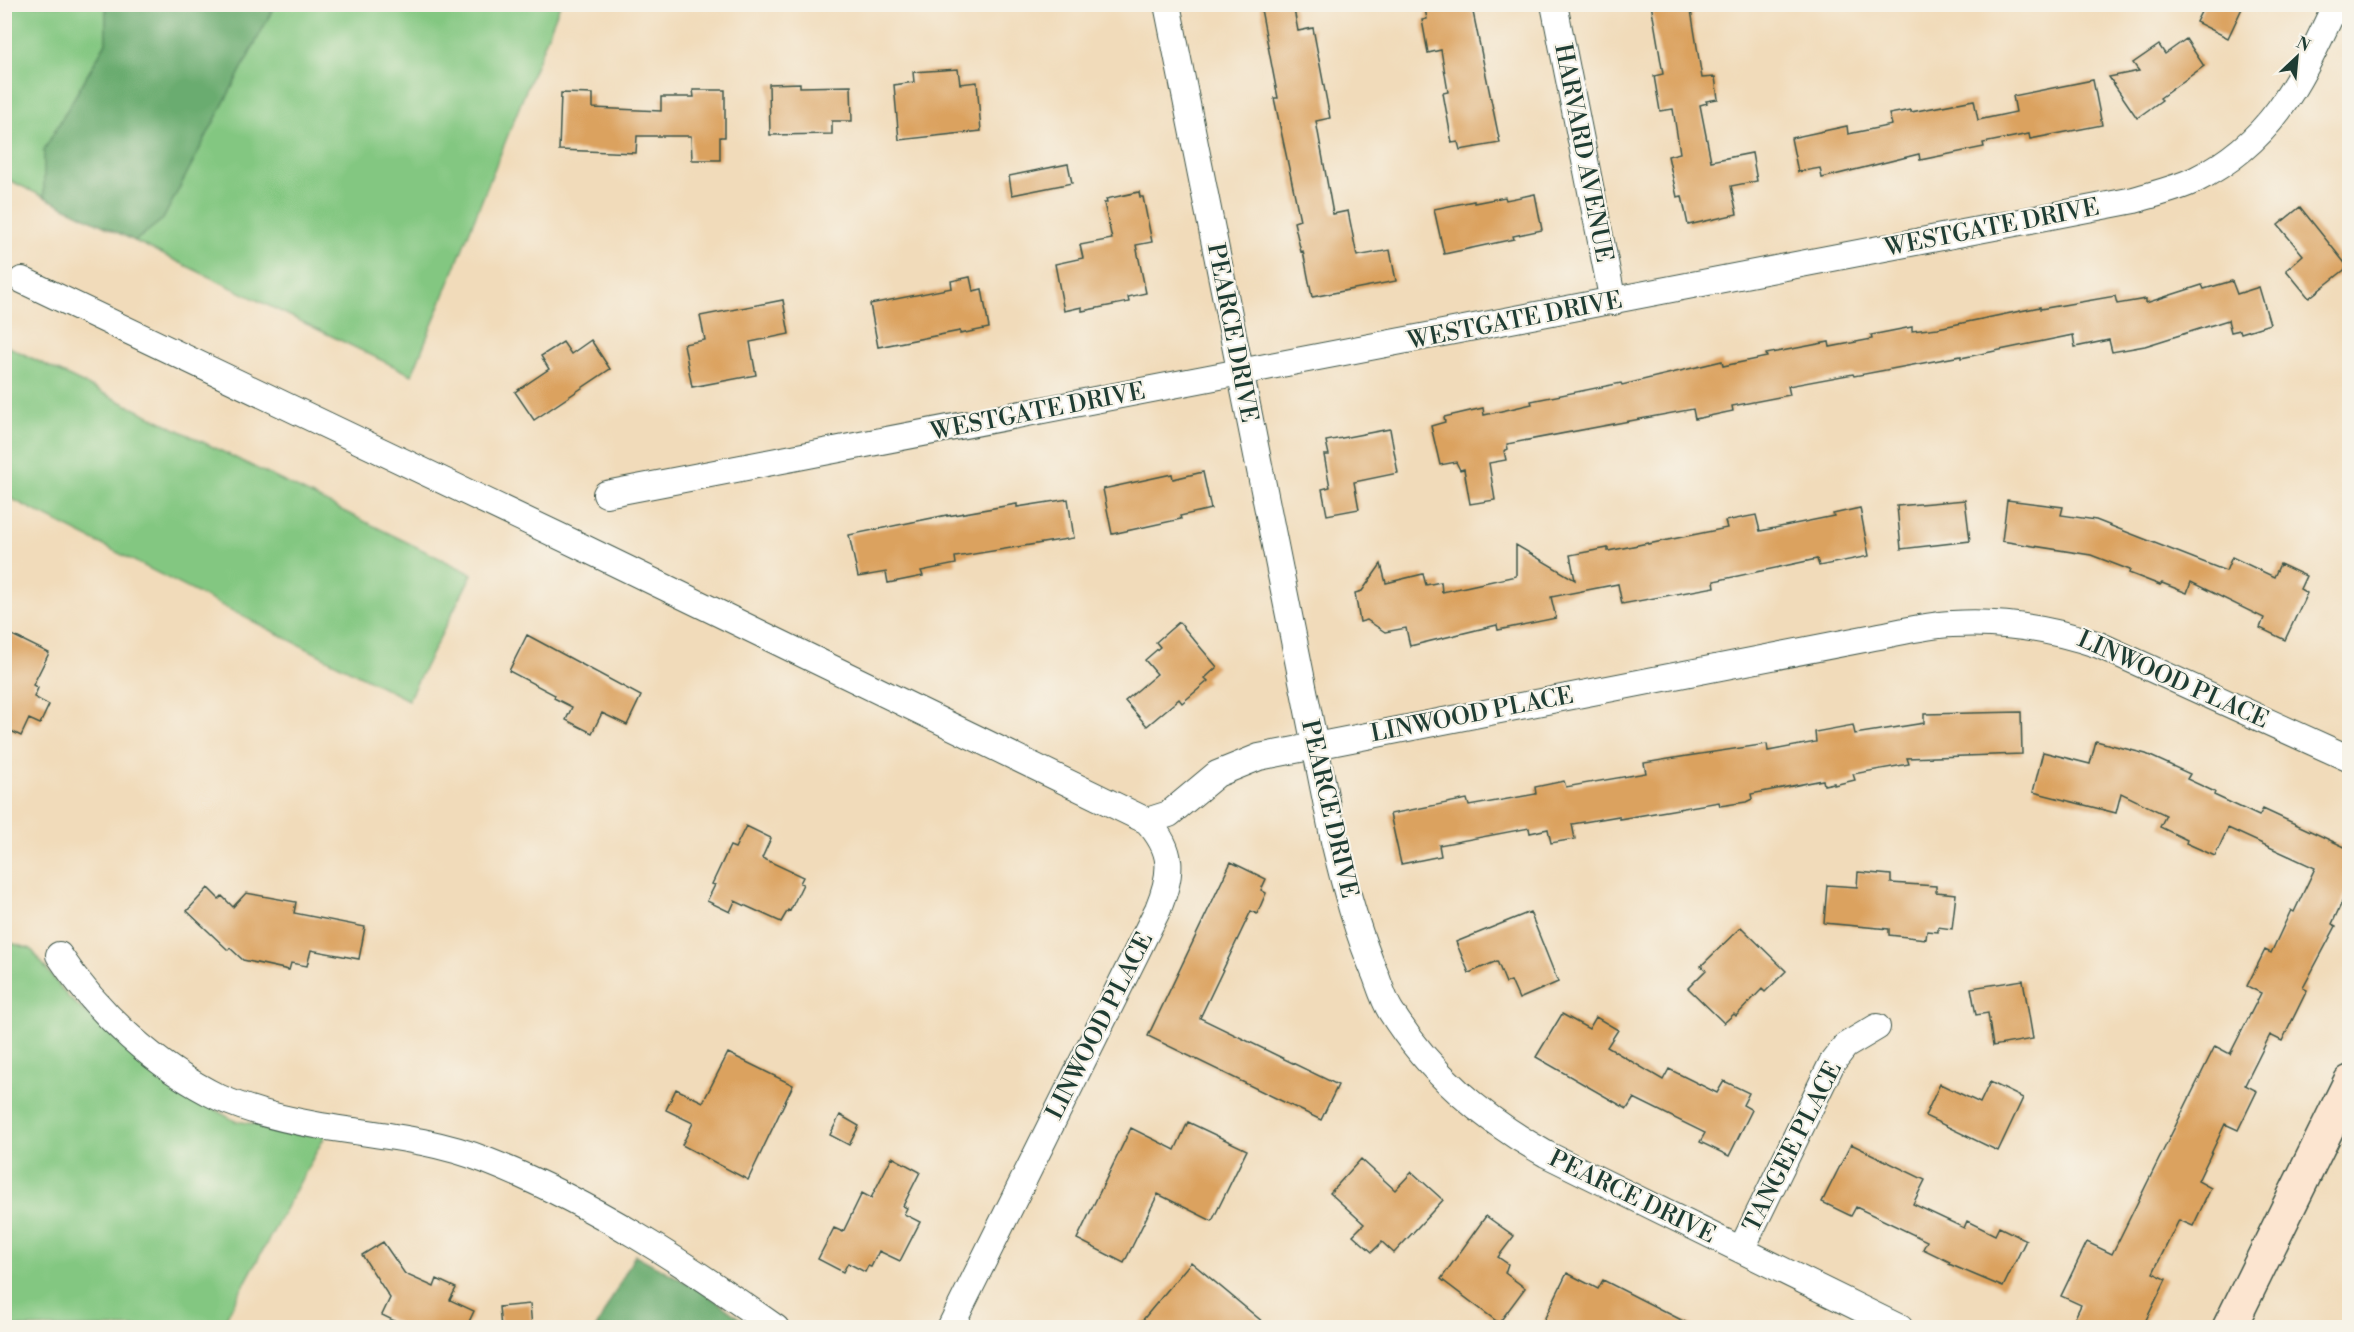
<svg xmlns="http://www.w3.org/2000/svg" width="2354" height="1332" font-family="'Libre Bodoni',serif">
  <style>
    .green { fill: #83c781; stroke: #51825a; stroke-width: 1.5 }
    .forest { fill: #6aac6f; stroke: #447452; stroke-width: 1.5 }
    .building { fill: #dba25e }
    .lines { fill: none; stroke-linecap: round; stroke-linejoin: round }
    .minor-casing { stroke: #3e5548; stroke-width: 28 }
    .secondary-casing { stroke: #3e5548; stroke-width: 36 }
    .minor { stroke: #fff; stroke-width: 26 }
    .secondary { stroke: #fce5d0; stroke-width: 33 }
    .labels { text-anchor: middle; dominant-baseline: central; stroke-width: 4.5; stroke-linejoin: round; paint-order: stroke }
    .street-label { font-size: 24px; fill: #1f3d34; stroke: #f7f3e8 }
  </style>
  <rect width="100%" height="100%" fill="#f7f3e8"/>
  <filter id="ink" filterUnits="userSpaceOnUse"><feTurbulence type="fractalNoise" baseFrequency=".0167" numOctaves="2"/><feDisplacementMap in="SourceGraphic" scale="12" xChannelSelector="R" yChannelSelector="G"/><feConvolveMatrix kernelMatrix="1 2 1 2 8 2 1 2 1" color-interpolation-filters="sRGB"/></filter>
  <filter id="wash" filterUnits="userSpaceOnUse"><feTurbulence type="fractalNoise" baseFrequency=".008" numOctaves="4" result="noise"/><feDisplacementMap in="SourceGraphic" scale="24" xChannelSelector="R" yChannelSelector="G"/><feGaussianBlur stdDeviation="1.35" result="paint"/><feColorMatrix in="noise" values="0 0 0 0 0 0 0 0 0 0 0 0 0 0 0 0 0 1.4 0 .05"/><feComposite in="paint" operator="in"/></filter>
  <g filter="url(#wash)">
    <rect width="100%" height="100%" fill="#f1dbba"/>
    <path class="green" d="M4,5H106V43L44,150V197L5,178Z
      M275,5H560L412,375L135,241L163,219Z
      M5,345L472,574L408,700L10,498L5,508Z
      M4,941L31,949L68,997L166,1082L235,1121L326,1134L221,1327H5Z"/>
    <path class="forest" d="M106,5H275L163,219L135,241L44,197V150L106,43Z
      M635,1255L704,1292L751,1327L596,1328Z"/>
    <g id="blocks">
      <path class="building" d="M1260,4H1293L1298,31L1313,28L1330,118L1316,121L1333,214L1348,211L1357,256L1390,250L1396,281L1312,297L1303,251L1301,252L1294,222L1300,220L1274,98H1278Z
        M1424,4H1469L1471,12H1473L1500,143L1460,150L1458,142L1452,143L1443,93L1448,92L1441,50L1428,53L1422,20L1427,19Z
        M1651,4H1690L1702,78L1715,77L1718,99L1706,101L1707,103L1700,105L1711,161L1752,153L1757,181L1731,186L1737,214L1688,225L1682,196L1677,197L1668,156L1680,153L1673,109L1660,111L1654,76L1663,74Z
        M2205,4H2244L2228,38L2196,22Z
        M2186,39L2204,66L2160,98L2162,100L2137,118L2109,77L2139,71L2133,63L2159,45L2165,54Z
        M958,69L960,84L977,82L981,131L899,140L894,85L914,82L913,72Z
        M2093,80L2102,125L2030,139L2029,134L1983,143L1984,147L1920,160L1919,154L1822,178L1820,168L1798,172L1791,138L1847,126L1848,134L1892,125L1889,114L1911,110V112L1974,100L1978,120L2016,112L2013,96Z
        M800,83V87L851,86L852,121H832V134L770,135L769,84Z
        M693,90H725V137H720V160H692L691,136H637L636,153L559,150L561,93L593,94V108L661,111V97H694Z
        M1068,164L1072,183L1012,195L1009,176Z
        M1139,192L1140,197H1143L1152,242L1136,245L1146,293L1128,297L1129,302L1082,311V307L1064,311L1055,264L1083,258L1080,245L1112,239L1104,203H1107L1106,199Z
        M1535,194L1542,230L1513,236L1514,239L1444,254L1434,209L1474,201V203L1505,197L1506,200Z
        M2300,207L2348,267L2309,298L2286,270L2303,255L2278,225Z
        M970,277L973,291L982,289L989,328L960,334V331L878,347L870,304L952,288L951,281Z
        M2232,281L2237,294L2259,287L2270,324L2241,333L2240,330L2231,332L2228,320L2145,346L2112,352L2109,340L2075,347L2073,335L1961,358V356L1854,376L1853,374L1788,386L1790,395L1732,406L1733,411L1695,419L1693,409L1507,444L1508,449L1504,451L1506,460L1489,463L1495,500L1470,504L1464,469L1460,470L1456,462L1440,465L1431,426L1445,422L1444,417L1483,408L1484,415L1532,404L1531,401L1621,383L1622,385L1722,361L1723,366L1767,357L1766,354L1829,342L1830,347L1872,339L1871,335L1912,327V331L1938,328L2040,307V309L2115,296L2117,304L2146,299V303L2202,285L2204,289Z
        M783,300L789,334L750,342L756,375L692,387L684,344L705,340L700,316Z
        M591,340L610,369L534,420L515,392L549,369L541,356L563,342L571,354Z
        M1390,429L1398,473L1354,482L1359,509L1327,515L1322,489L1330,487L1324,455H1329L1326,441Z
        M1203,472L1211,509L1180,516L1181,519L1112,534L1103,489L1172,474L1173,479Z
        M1068,499L1074,538L955,557L956,564L921,571L923,576L888,583L886,572L858,577L849,535L947,515V516L1017,504V507Z
        M1965,500L1970,541L1901,549L1897,506Z
        M2007,500L2063,507L2061,515L2096,520L2226,571L2232,557L2274,577L2280,564L2306,576L2300,589L2307,593L2285,640L2260,628L2264,618L2191,582L2187,593L2162,583L2160,585L2129,573L2130,570L2091,555L2002,541Z
        M1860,508L1869,556L1819,566L1817,559L1714,581L1715,587L1622,604L1618,584L1551,597L1556,618L1498,630L1497,625L1410,646L1406,628L1385,632L1367,620L1360,622L1355,593L1362,591L1381,564L1386,583L1423,574L1426,585L1441,582L1442,592L1516,576V545L1575,580L1570,555L1608,548V551L1648,543V544L1727,528L1725,521L1756,515L1760,531L1834,516L1833,514Z
        M1179,622L1217,667L1205,678L1208,681L1182,703L1179,699L1147,726L1125,701L1157,674L1145,660L1160,647L1156,642Z
        M4,631L49,653L33,685L38,688L34,697L49,705L40,724L29,719L21,736L5,728Z
        M527,635L641,696L627,725L602,713L592,733L566,720L572,707L554,698L555,695L509,671Z
        M2021,712L2022,754L1907,758L1909,764L1853,774L1855,780L1834,785V783L1824,785L1823,780L1751,794L1752,799L1746,802L1720,806L1719,802L1619,819V816L1572,824L1575,839L1551,843L1548,829L1530,833L1529,828L1439,845L1441,856L1401,864L1390,814L1467,799L1469,806L1536,794L1535,787L1564,781L1566,787L1646,773L1644,763L1687,756L1767,744L1768,751L1816,742L1815,732L1853,725L1855,734L1924,723V714Z
        M2096,741L2146,754L2190,774L2187,779L2215,792L2214,795L2259,816L2263,809L2349,849V887L2332,924L2336,926L2303,988L2307,990L2282,1041L2270,1035L2245,1085L2257,1091L2238,1130L2225,1124L2208,1160L2198,1181L2211,1188L2193,1226L2179,1220L2153,1273L2166,1279L2142,1328H2070L2081,1305L2061,1296L2087,1242L2112,1254L2215,1046L2230,1054L2261,993L2247,986L2265,950L2271,953L2291,910L2294,912L2315,868L2228,828L2215,856L2186,843L2187,840L2160,827L2166,815L2121,793L2116,813L2033,792L2043,752L2090,764Z
        M746,826L771,838L762,858L803,877L800,883L803,884L790,911L788,910L781,922L735,901L730,912L707,901L715,885L712,884L730,846L735,848Z
        M1231,862L1266,879L1261,890L1266,893L1257,914L1251,911L1200,1018L1338,1085L1321,1120L1148,1036Z
        M1858,872L1891,875V883L1936,886V892L1956,894L1952,929L1938,927V932L1927,931L1926,939L1889,935V929L1824,923L1827,885L1857,887Z
        M208,888L219,899L222,896L233,907L246,893L296,902L294,913L365,927L359,959L311,950L307,966L291,963L289,970L243,960L230,948L228,950L187,911Z
        M1530,912L1558,982L1519,999L1511,981L1506,983L1497,961L1469,973L1456,942Z
        M1741,927L1786,971L1765,992L1762,989L1736,1016L1734,1014L1724,1023L1688,988L1706,970L1701,966Z
        M2023,980L2033,1039L1993,1046L1988,1013L1976,1015L1971,988Z
        M1562,1014L1589,1029L1596,1017L1618,1030L1607,1047L1663,1080L1669,1069L1717,1093L1724,1081L1749,1093L1743,1105L1752,1110L1729,1156L1700,1142L1705,1133L1634,1098L1627,1109L1536,1057Z
        M728,1053L793,1085L748,1180L682,1145L693,1123L666,1110L676,1089L703,1102Z
        M1990,1082L2023,1098L1998,1151L1925,1116L1940,1084L1980,1103Z
        M840,1115L859,1126L849,1145L830,1135Z
        M1188,1122L1247,1150L1212,1221L1158,1194L1124,1263L1077,1239L1131,1128L1175,1150Z
        M1851,1144L1925,1180L1913,1204L1964,1228L1967,1221L1995,1235L1999,1227L2026,1240L2003,1287L1949,1264L1950,1262L1923,1249L1927,1241L1856,1207L1851,1216L1822,1202Z
        M892,1157L920,1172L903,1206L907,1208L904,1214L920,1222L900,1261L879,1251L871,1267L868,1266L865,1272L848,1263L843,1272L818,1259L834,1228L843,1232L862,1193L871,1198Z
        M1361,1159L1395,1190L1412,1172L1443,1200L1394,1253L1382,1242L1372,1252L1353,1235L1364,1224L1330,1193Z
        M1486,1216L1514,1236L1498,1257L1508,1264L1505,1273L1525,1288L1499,1323L1441,1279Z
        M383,1242L405,1274L434,1287L437,1279L456,1288L450,1300L474,1311L466,1328H409L382,1315L390,1298L362,1255Z
        M1191,1262L1270,1328H1136Z
        M1567,1273L1598,1289L1603,1280L1697,1328H1540Z
        M530,1304L532,1328H501L499,1307Z"/>
    </g>
  </g>
  <g filter="url(#ink)">
    <use href="#blocks" fill-opacity="0" stroke="#3e5548" stroke-width="1.5"/>
    <g class="lines">
      <defs>
        <path id="minor" d="M1167,4L1334,841C1345,887 1357,932 1376,976C1380,987 1384,1000 1390,1010C1430,1074 1482,1118 1546,1154L1900,1328
          M1554,4L1613,302
          M22,280L580,546L1147,821C1174,851 1173,872 1158,909L950,1328
          M606,494L2134,200C2154,194 2176,189 2195,180C2275,140 2300,80 2336,4
          M1147,821L1169,814L1217,774L1259,757L1869,638C1897,633 1925,625 1952,624C2003,621 2052,629 2099,645L2350,759
          M59,955C98,1014 156,1067 220,1098C252,1112 287,1120 321,1126C376,1135 432,1139 485,1160C590,1201 684,1263 776,1328
          M1741,1250L1832,1063L1845,1046L1877,1027"/>
        <path id="secondary" d="M2229,1328L2350,1082"/>
      </defs>
      <use href="#minor" class="minor-casing"/>
      <use href="#secondary" class="secondary-casing"/>
      <use href="#minor" class="minor"/>
      <use href="#secondary" class="secondary"/>
    </g>
  </g>
  <g class="labels">
    <g class="street-label">
      <text transform="translate(1583 153) rotate(79)">HARVARD AVENUE</text>
      <text transform="translate(1992 228) rotate(-11)">WESTGATE DRIVE</text>
      <text transform="translate(1515 321) rotate(-11)">WESTGATE DRIVE</text>
      <text transform="translate(1232 333) rotate(79)">PEARCE DRIVE</text>
      <text transform="translate(1038 412) rotate(-11)">WESTGATE DRIVE</text>
      <text transform="translate(2173 680) rotate(24)">LINWOOD PLACE</text>
      <text transform="translate(1472 715) rotate(-11)">LINWOOD PLACE</text>
      <text transform="translate(1329 809) rotate(77)">PEARCE DRIVE</text>
      <text transform="translate(1100 1026) rotate(-63)">LINWOOD PLACE</text>
      <text transform="translate(1793 1147) rotate(-63)">TANGEE PLACE</text>
      <text transform="translate(1632 1197) rotate(26)">PEARCE DRIVE</text>
    </g>
  </g>
  <rect width="2354" height="1332" fill="none" stroke="#f7f3e8" stroke-width="24"/>
  <g transform="translate(2297 57) rotate(26)" stroke="#f7f3e8" stroke-width="4.5" paint-order="stroke">
  <path d="M0-4.5L10 22L0 15L-10 22Z" fill="#1f3d34"/>
  <text y="-9" font-size="16" font-weight="bold" text-anchor="middle" fill="#1f3d34">N</text>
  </g>
</svg>
